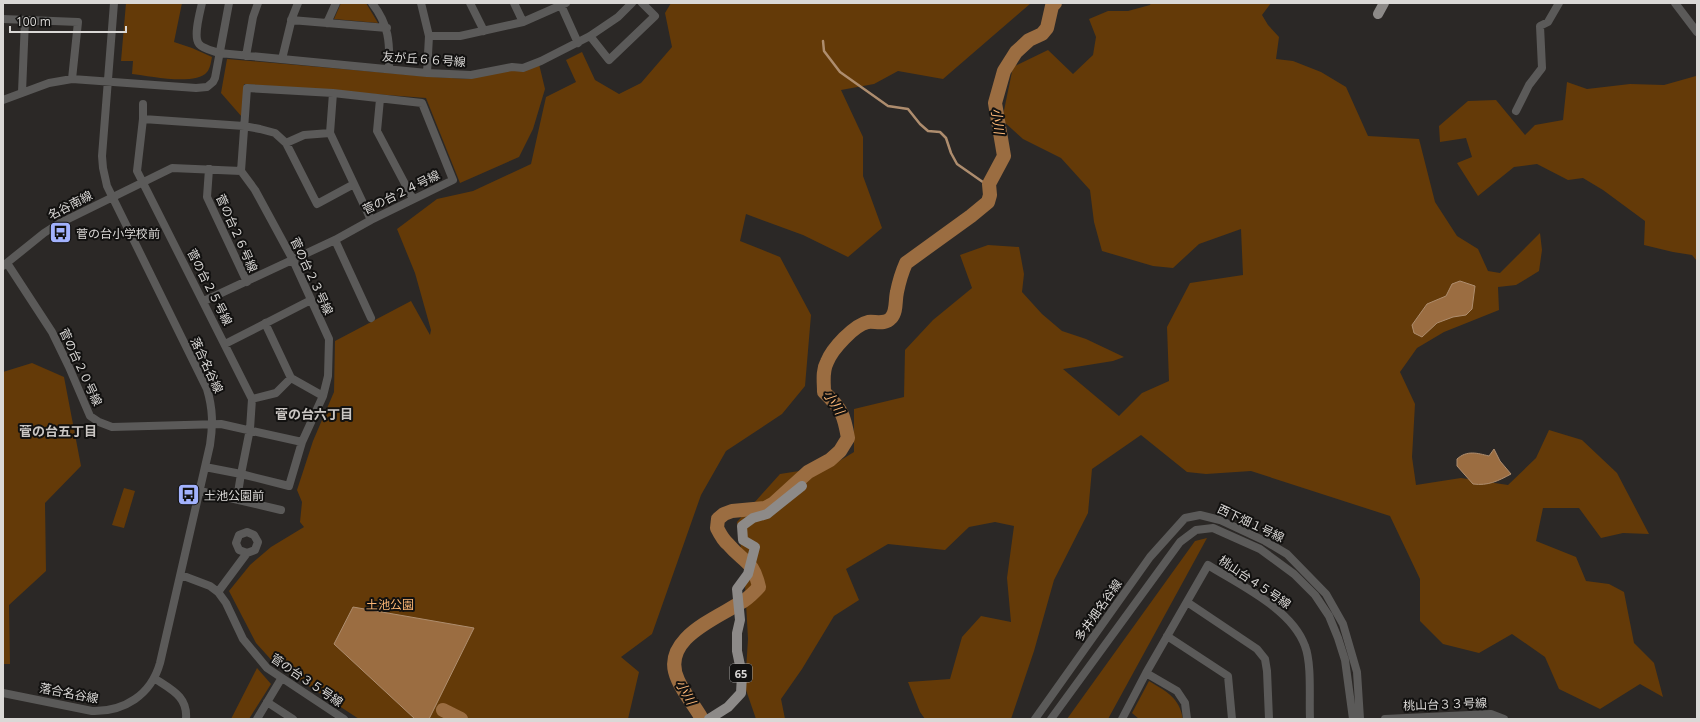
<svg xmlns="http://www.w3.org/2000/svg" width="1700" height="722" font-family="'Open Sans','Noto Sans JP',sans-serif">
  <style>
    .green { fill: #643a08 }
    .water { fill: #9b6d41; stroke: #ae8d6e }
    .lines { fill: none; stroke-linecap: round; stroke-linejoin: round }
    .stream { stroke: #ae8d6e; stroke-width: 2.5 }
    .river { stroke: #9b6d41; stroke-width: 14 }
    .minor { stroke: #5b5a59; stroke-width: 8 }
    .major { stroke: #8d8a88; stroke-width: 10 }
    .labels { text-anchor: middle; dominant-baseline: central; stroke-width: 4; stroke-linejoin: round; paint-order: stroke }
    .shield { fill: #121110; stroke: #9e9c9b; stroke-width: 1 }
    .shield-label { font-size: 11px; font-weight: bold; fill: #dad8d6 }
    .street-label { font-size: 12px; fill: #dad8d6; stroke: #121110 }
    .poi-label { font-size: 12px; fill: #dad8d6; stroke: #121110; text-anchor: start }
    .park-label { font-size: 12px; fill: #fbb675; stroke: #121110 }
    .water-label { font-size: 13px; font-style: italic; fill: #ffba79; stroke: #121110 }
    .neighbourhood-label { font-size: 13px; font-weight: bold; fill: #cac6c3; stroke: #121110 }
  </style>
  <rect width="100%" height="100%" fill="#2b2826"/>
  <path class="green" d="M126,3H182L174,42L192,48L212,57C211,62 210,69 207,72C196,86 149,76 132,74L133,61H121Z
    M341,3H366L378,23L334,19Z
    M671,3H1031L943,79L898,71L874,84L841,90L863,137V176L882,228L848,257L803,235L746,214L740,241L780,257L811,315L805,386L782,414L726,451L701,495L652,634L621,657L639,672L628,719H359L275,664L256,643L229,591L250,565L271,547L304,527L300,522L302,502L297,490L313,441L334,392L335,341L411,301L430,335L431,330L415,273L397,229L437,199L473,191L531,164L546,97L576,82L566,60L582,52L595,80L619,94L641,83L672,47L665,13Z
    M1151,3H1271L1262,15L1268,25L1279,37L1276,59L1293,61L1321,72L1346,87L1368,136L1419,139L1435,202L1457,236L1478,249L1488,271L1500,273L1540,233L1542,250L1539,271L1516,285L1498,287L1499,310L1444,332L1417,348L1400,372L1415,404L1412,457L1416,485L1461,478L1508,485L1536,458L1549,430L1582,440L1617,473L1649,534L1623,533L1601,538L1579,508H1543L1536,541L1576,557L1586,581L1609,584L1624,592L1634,643L1654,663L1663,697L1640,684L1600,709L1559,689L1545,657L1512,634L1479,653L1443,644L1420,621V579L1390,516L1251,471L1206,474L1187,472L1141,435L1092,469L1088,513L1054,580L1034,651L1011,719H925L920,712L908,682L950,679L962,637L981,616L1011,622L1007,578L1014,526L995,522L969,527L945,550L888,544L846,569L859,600L834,616L802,669L781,699L785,719H756L745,687L748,639L744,567L737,522L780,474L831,466L854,452V409L904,397L905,350L933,320L972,288L960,255L988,245L1019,247L1024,274L1022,292L1042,314L1062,331L1086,339L1124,357L1113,361L1063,369L1119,416L1142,393L1169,381L1167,327L1190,283L1243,275L1241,229L1199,244L1173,268L1153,266L1102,251L1094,222L1090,190L1061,158L1023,139L1002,120L1013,67L1048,50L1073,74L1093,55L1096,37L1089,19L1108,11H1128L1150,5Z
    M227,59L434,77L468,79L539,64L545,89L533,129L519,157L460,183L426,98L244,84L242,117L221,93Z
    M1696,76H1697V261L1692,255L1673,252L1644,245L1645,221L1603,190L1583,178L1568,180L1537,164L1514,167L1478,196L1457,163L1472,157L1466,138L1440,142L1439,126L1468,101L1496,100L1525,135L1535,125L1563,120L1567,82L1587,89L1630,84L1664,85Z
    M32,363L64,377L81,466L45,503L46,571L9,605L10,664H3V372Z
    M124,488L135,491L124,528L112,525Z
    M1207,538L1108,719H1067L1195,541Z
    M257,668L271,684L249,719H231Z
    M1149,681C1167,692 1179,697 1183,719H1139L1132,713Z"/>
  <path class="water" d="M1460,281L1475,286L1472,309L1466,315L1453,317L1437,323L1422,337L1414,333L1412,325L1427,304L1446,296L1452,284Z
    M1494,449L1500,461L1511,474C1498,481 1488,486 1473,484L1457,466V459C1467,450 1477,453 1489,456Z
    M353,607L474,628L429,719H415L334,644Z"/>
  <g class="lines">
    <path class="stream" d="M823,41L824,51L840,72L888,106L908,109L920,124L928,131L940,132L946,138L951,153L957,164L990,187"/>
    <path class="river" d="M443,710L461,719
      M702,719C695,706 684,694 678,680C659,640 715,619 740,603C748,599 753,593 759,587C753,560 744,563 728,544C723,540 720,534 717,528L718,519L724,514L732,511L765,508L774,503L808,472L830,460L840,451L848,438C844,415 842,409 824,392C824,382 822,371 827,362C832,349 854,325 868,322C875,321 885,325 891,318C897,312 895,300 897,292C899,282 902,272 906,263L971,216L988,202L990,195L989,184L1004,156L995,103L1004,71L1016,52L1029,40L1042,34L1047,28L1052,6L1055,3"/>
    <path class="minor" d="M202,3C200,12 193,37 199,44C203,49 214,51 219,53L427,73L471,75L512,67L523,68L541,61L590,36L618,17L632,3
      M372,3C389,25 390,42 389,69
      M421,3L429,36L427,73
      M470,3L484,31
      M514,3L523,22
      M560,3L578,43
      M1675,3L1697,32
      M3,19L78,22L72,79
      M291,20L387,28
      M327,23L336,3
      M429,36H460L523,22L566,3
      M590,36L609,60L655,16L642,3
      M246,56L253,17L258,3
      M282,59L292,18L298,3
      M22,92L25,20
      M333,93L330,133L371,220
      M380,99L377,131L413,199
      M3,100L49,83L72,79L196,88L207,87L213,82L215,78L229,3
      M1516,111L1529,85L1542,68L1540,26L1548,22L1559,3
      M143,119V104
      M286,143L304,135L330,133
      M209,169L207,197L247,282
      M335,240L371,318
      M3,266L44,233L58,224L172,168L241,171L255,190L293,260L329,339L328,376L323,396L302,442L221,424L112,427L99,422L90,416L69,367L52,332L7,263
      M204,301L335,240L371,220L453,180L422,103L333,93L247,88L241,171
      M265,323L291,378L323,396
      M225,344L311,300
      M252,399L276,393L291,378
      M302,442L289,486L241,474L250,429L252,399L137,171L143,119L244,126L260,129L275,133L286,143L317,204L354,184
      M205,467L241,474L237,499
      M200,491L281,510
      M181,575L210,586L218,592L226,603L243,639L267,668L344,719
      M218,592L247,553L255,550L258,542L254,535L247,532L239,535L236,543L239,550L247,553
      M1187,602L1257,649L1265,659L1267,671L1269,719
      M1167,636L1228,676L1232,719
      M1146,673L1177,691L1185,703L1187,719
      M154,678C170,689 188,696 186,719
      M3,693L92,711C124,712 151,695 160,663L210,445C213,425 213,409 207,389L107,186L103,168L102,156L114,3
      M267,702L293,719
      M257,719L281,679
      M1035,719L1150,557L1185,518L1200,515L1220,520L1265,541L1287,554L1326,594L1343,624L1357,672L1360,719
      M1051,719L1180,542L1196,530L1213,528L1260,549L1294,574L1315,595L1329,616L1338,638L1345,660L1353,719
      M1122,719L1146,673L1208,565C1240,585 1292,609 1305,646C1312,664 1309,699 1310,719
      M1385,719L1491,714L1504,719"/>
    <path class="major" d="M1378,14L1384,3
      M709,719L728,707L741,693L742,675L737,651V633L740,620L737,589L748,574L755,547L743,540L742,526L753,518L767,514L802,486"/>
  </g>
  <defs>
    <symbol id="bus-square" viewBox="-11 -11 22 22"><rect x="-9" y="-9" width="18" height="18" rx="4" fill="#a2b2fd" stroke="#121110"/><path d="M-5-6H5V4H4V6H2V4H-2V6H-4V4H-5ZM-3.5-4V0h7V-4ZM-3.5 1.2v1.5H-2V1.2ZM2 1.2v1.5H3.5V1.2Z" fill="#111"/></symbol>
  </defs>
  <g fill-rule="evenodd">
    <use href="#bus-square" x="48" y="220" width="25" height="25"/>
    <use href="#bus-square" x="176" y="482" width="25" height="25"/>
  </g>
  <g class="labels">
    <rect class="shield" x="730" y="664" width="22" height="18" rx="3"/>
    <g class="shield-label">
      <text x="741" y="673">65</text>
    </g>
    <g class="street-label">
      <text transform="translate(424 59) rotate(4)">友が丘６６号線</text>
      <text transform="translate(401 192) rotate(-26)">菅の台２４号線</text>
      <text transform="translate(70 205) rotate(-27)">名谷南線</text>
      <text transform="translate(237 233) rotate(66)">菅の台２６号線</text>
      <text transform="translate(312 276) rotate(65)">菅の台２３号線</text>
      <text transform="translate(210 287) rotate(63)">菅の台２５号線</text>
      <text transform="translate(207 365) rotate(65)">落合名谷線</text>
      <text transform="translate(81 367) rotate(65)">菅の台２０号線</text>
      <text transform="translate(1251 523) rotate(25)">西下畑１号線</text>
      <text transform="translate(1255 582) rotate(34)">桃山台４５号線</text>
      <text transform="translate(1098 610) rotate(-55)">多井畑名谷線</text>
      <text transform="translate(307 680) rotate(34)">菅の台３５号線</text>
      <text transform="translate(69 693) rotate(11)">落合名谷線</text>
      <text transform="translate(1445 704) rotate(-2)">桃山台３３号線</text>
    </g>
    <g class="poi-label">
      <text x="76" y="233">菅の台小学校前</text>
      <text x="204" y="495">土池公園前</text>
    </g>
    <g class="park-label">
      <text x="390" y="604">土池公園</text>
    </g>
    <g class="water-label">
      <text transform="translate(998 121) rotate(82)">小川</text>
      <text transform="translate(834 402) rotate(57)">小川</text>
      <text transform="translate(686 692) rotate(60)">小川</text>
    </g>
    <g class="neighbourhood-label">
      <text x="314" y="414">菅の台六丁目</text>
      <text x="58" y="431">菅の台五丁目</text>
    </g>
  </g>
  <rect width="1700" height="722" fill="none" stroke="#dad8d6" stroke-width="8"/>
  <path d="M10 26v6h116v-6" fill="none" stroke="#dad8d6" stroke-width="2"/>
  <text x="16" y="26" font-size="12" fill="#dad8d6" stroke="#121110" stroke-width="3" paint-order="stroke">100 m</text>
</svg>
